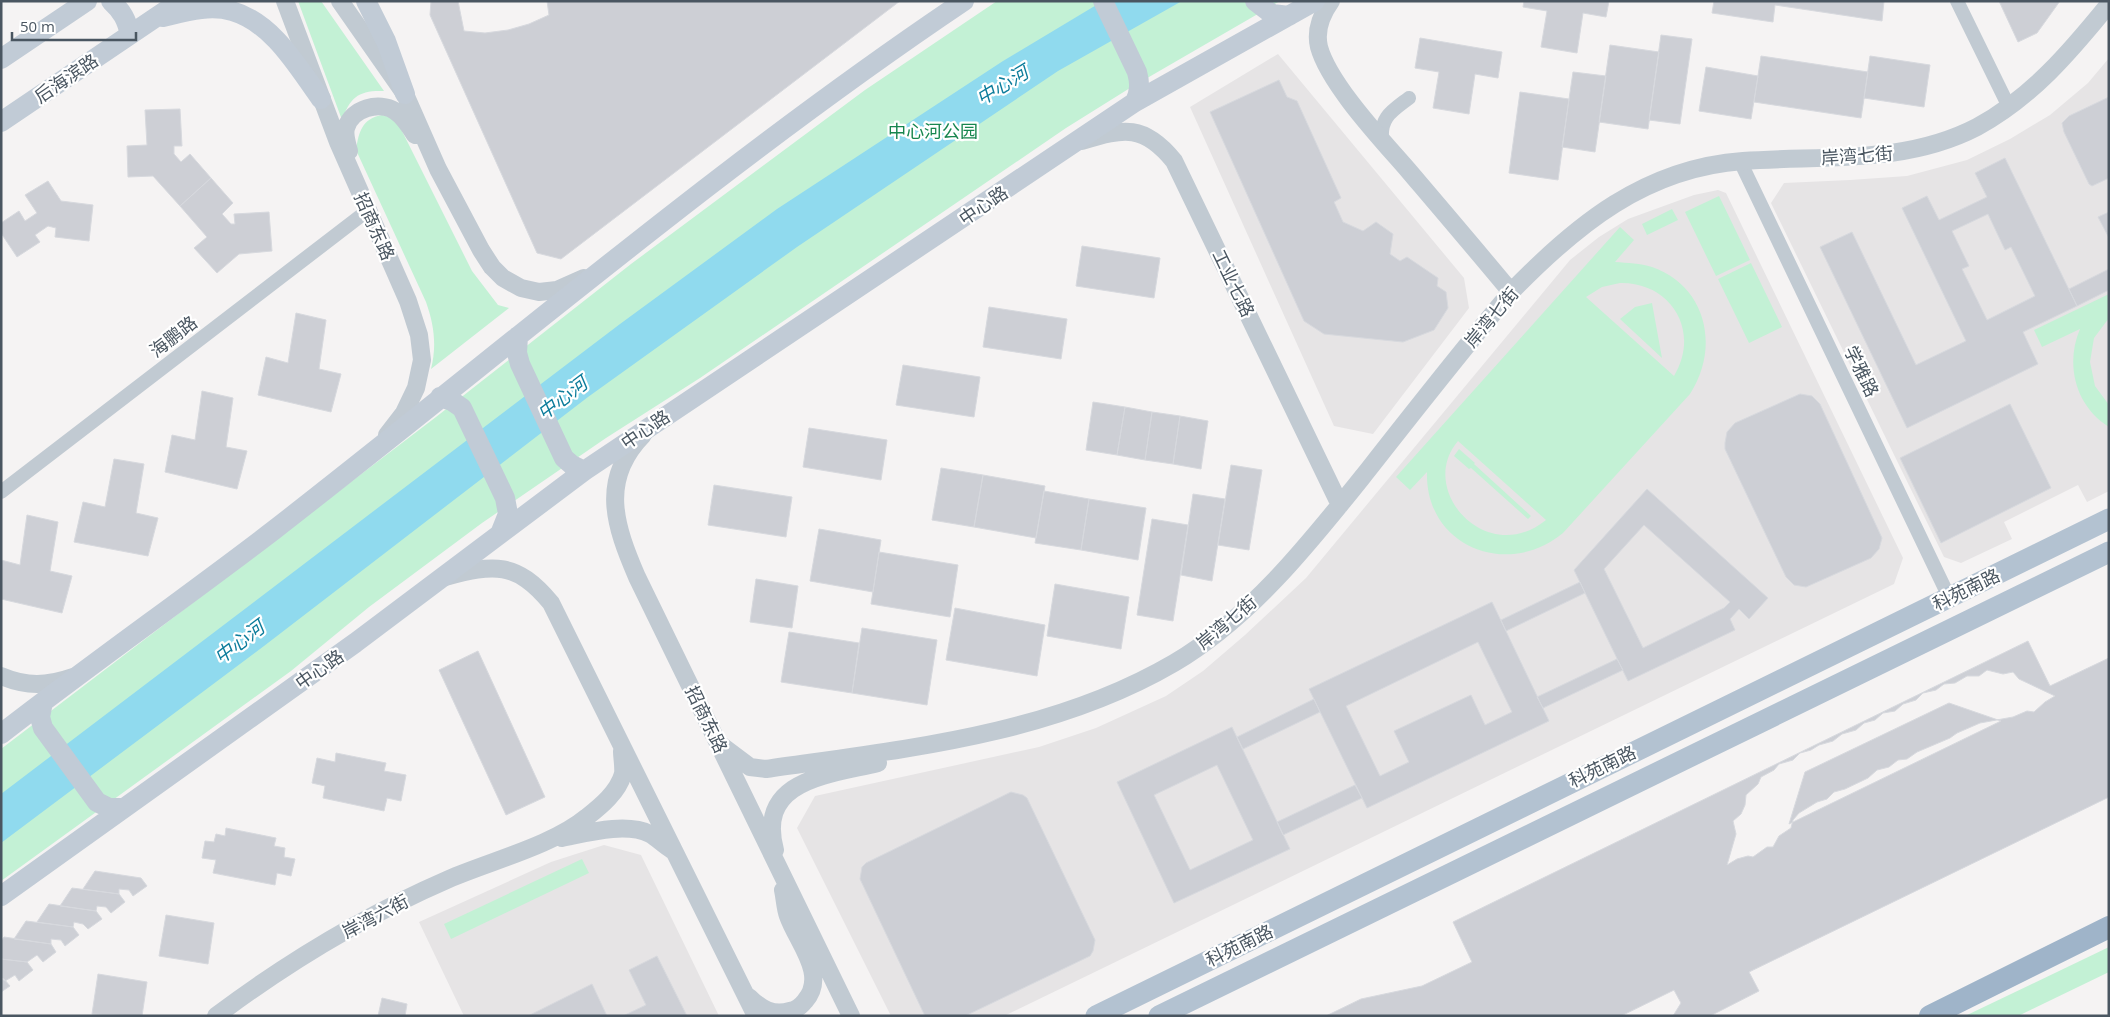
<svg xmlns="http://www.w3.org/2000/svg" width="2110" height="1017" font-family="'Open Sans','Noto Sans SC',sans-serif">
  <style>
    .education { fill: #e6e4e5 }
    .green { fill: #c3f1d5; fill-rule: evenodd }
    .water { fill: #90daee }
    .building { fill: #cdcfd5; stroke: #d7d9de; fill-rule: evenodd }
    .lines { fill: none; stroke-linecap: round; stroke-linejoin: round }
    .minor { stroke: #c1cad2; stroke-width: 14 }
    .tertiary { stroke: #c1cad2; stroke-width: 18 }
    .secondary { stroke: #c1cbd6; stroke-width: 20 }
    .primary { stroke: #b3c2d1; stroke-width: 21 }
    .trunk { stroke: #9fb4c9; stroke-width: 22 }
    .labels { text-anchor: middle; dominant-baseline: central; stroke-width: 4.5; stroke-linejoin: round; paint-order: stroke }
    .street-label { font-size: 18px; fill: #4a5661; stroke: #fff }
    .park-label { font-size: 18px; fill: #17864f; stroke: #fff }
    .water-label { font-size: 19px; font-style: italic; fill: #0c7c9b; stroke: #fff }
  </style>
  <rect width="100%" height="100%" fill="#f5f3f3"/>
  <path class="education" d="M1278,54L1464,278L1469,308L1373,434L1334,426L1190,107Z
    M2109,58V491L2087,502L2078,485L2004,522L2012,539L1961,563L1944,557L1771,203L1784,183L1850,180L1907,176L1967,160L2010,139L2050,115L2088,83Z
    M1718,190L1726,193L1903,558L1894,584L1004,1016H891L797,828L815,796L1039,747L1096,728L1166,696L1203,671L1245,635L1306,578L1570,260L1599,237L1628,219L1694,195Z
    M604,845L641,855L719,1016H464L419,922L551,862Z"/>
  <path class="green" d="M298,1H321L384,91C359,90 350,97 342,120Z
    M997,1H1280L1130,88L1066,128L700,378L606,438L482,523L369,607L291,671L1,881V749L436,417L631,264L865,90Z
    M382,115L396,119L472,271L498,305L509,308L431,369C437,345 434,325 426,302L356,150C359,131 362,119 382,115Z
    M1719,196L1750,260L1716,276L1685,212Z
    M1672,209L1678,220L1647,235L1642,224Z
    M1620,227L1634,240L1615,262C1628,263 1640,263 1652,267C1707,286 1720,348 1690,394L1563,533C1508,579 1425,547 1427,472L1410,490L1396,477ZM1620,283C1671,282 1701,331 1674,376L1586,297L1602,287ZM1458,441L1546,520C1487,568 1416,490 1458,441Z
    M1751,263L1782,327L1749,343L1718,279Z
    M2109,294V318L2094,338L2090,362L2095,386L2109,405V427C2075,406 2065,364 2080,329L2042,347L2034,330Z
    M1652,303L1662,358L1620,319L1635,307Z
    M1459,449L1475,463L1474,464L1531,516L1528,519L1471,468L1469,469L1454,456Z
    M582,859L589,873L451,939L444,924Z
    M2109,947V972L2018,1016H1965Z"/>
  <path class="water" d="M1103,1H1182L1058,71L797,247L588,397L264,646L1,843V794L620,324L777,209L1003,61Z"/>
  <path class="building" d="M431,1H900L561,259L537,253L430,15Z
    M458,1H547L549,15L529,24L508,30L485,33L464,31Z
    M1524,1H1609L1606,17L1583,13L1577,53L1541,47L1547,11L1523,7Z
    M1714,1H1884L1882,21L1775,5L1773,22L1712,13Z
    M1999,1H2060L2037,33L2018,42Z
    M1661,35L1692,39L1680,124L1649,120Z
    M1420,38L1502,52L1498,78L1475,74L1469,114L1433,108L1439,72L1415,68Z
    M1610,45L1659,52L1648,129L1599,122Z
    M1761,56L1868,72L1861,118L1754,102Z
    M1870,56L1930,65L1924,107L1864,98Z
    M1706,67L1758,76L1751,119L1699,111Z
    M1573,72L1606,76L1595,152L1562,147Z
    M1279,80L1287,97L1297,101L1341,198L1334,202L1343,222L1363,231L1376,222L1393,234L1390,254L1400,261L1407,257L1438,278L1437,286L1446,292L1448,308L1434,330L1403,342L1324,334L1304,321L1210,112Z
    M1520,92L1569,99L1558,180L1509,173Z
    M2109,97V178L2092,186L2089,184L2064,132L2062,123L2069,116Z
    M180,109L182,146H174V154L181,162L190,154L211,178L180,206L153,176L128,177L127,146L147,145L145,110Z
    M2005,158L2077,306L2023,332L2038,364L1907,428L1820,247L1852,232L1916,365L1966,341L1902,208L1927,196L1939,220L1987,197L1975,173ZM1988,214L2005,250L2011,247L2035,296L1987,320L1962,269L1969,266L1952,231Z
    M211,178L233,203L222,214L231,224H235L234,214L269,212L272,251L239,254L217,273L194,248L207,237L180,206Z
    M48,181L61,201L93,205L89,241L55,237L56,228L48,226L35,235L40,242L17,257L1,233V223L19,211L25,221L37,213L25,195Z
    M2109,212V238L2098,217Z
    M1082,246L1160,258L1154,298L1076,286Z
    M2109,269V290L2077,306L2069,289Z
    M989,307L1067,319L1061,359L983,347Z
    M296,313L326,320L319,369L341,374L331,412L258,395L266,357L288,363Z
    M903,365L980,377L974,417L896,405Z
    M202,391L233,398L226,447L247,451L237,489L165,472L172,435L195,440Z
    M1800,394L1812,396L1820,404L1882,538L1879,549L1871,558L1806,587L1794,585L1786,577L1725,449V443L1727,432L1735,423Z
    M1093,402L1125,407L1117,455L1086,450Z
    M2010,404L2051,488L1941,543L1900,458Z
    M1125,407L1152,412L1145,460L1117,455Z
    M1152,412L1180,416L1173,464L1145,460Z
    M1180,416L1208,421L1201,469L1173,464Z
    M809,428L887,440L881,480L803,467Z
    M114,459L144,464L136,513L158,518L148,556L74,542L83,502L105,507Z
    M1231,465L1262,470L1249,550L1218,545Z
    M941,468L983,475L974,527L932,520Z
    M983,475L1045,486L1036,538L974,527Z
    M714,485L792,497L786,537L708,525Z
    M1647,489L1768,598L1749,619L1739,609L1730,619L1735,630L1628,681L1574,570ZM1644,525L1730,602L1724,608L1643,648L1604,569Z
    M1044,491L1089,499L1081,550L1035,543Z
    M1193,494L1225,499L1212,581L1181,575Z
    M1089,499L1146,508L1138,560L1081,550Z
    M27,515L58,522L50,571L72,576L62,613L1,599V560L20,565Z
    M1152,519L1188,525L1173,621L1137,615Z
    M819,529L881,540L873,592L810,581Z
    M879,552L958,565L950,617L871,604Z
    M756,579L798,586L792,628L750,622Z
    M1580,582L1585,593L1506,631L1501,620Z
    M1055,584L1129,597L1121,649L1047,636Z
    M1492,602L1549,721L1367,808L1309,689ZM1478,642L1512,712L1485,725L1471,695L1394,731L1409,762L1380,776L1346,706Z
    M955,608L1045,625L1037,676L946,660Z
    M862,628L937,640L927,705L852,693Z
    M789,632L859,643L852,693L781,682Z
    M2028,641L2050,686L2109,658V797L1749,972L1759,991L1710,1016H1326L1361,999L1422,986L1472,962L1453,922Z
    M478,651L545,797L506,815L439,670Z
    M1617,659L1623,670L1543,708L1537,697Z
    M1987,670L2003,674L2013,672L2019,679L2055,696L2045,702L2034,712L2027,711L2013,717L1980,723L1957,733L1950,738L1917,752L1907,759L1898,760L1889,767L1877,770L1868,778L1845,789L1834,792L1827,799L1817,802L1799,813L1793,820L1791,828L1779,836L1773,847H1767L1753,857L1748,856L1737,859L1727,865L1736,834L1733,821L1741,814L1745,805L1746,795L1758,784L1761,777L1774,770L1779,764L1793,760L1800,753L1811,750L1819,745L1833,741L1842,734L1856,730L1864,723L1875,720L1883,713L1895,711L1903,704L1916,700L1923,693L1936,690L1944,684L1955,683L1967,676H1979Z
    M1314,699L1320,712L1243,749L1237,737Z
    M1949,703L2001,721L1789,824L1805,772Z
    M1232,727L1290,849L1174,903L1117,782ZM1217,765L1253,840L1190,870L1154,795Z
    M336,753L386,763L384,771L406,775L401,801L387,798L384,811L323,798L325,786L312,783L317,758L335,762Z
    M1355,785L1362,798L1283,835L1277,822Z
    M1011,792L1023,795L1027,798L1095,940L1093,951L1090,956L965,1016H925L860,879L862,867L866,863Z
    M226,828L276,838L274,846L285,848L284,857L295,859L291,876L277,873L275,885L213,873L216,860L202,858L205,841L214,842L216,834L225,836Z
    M95,871L141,878L147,886L133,896L129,890L119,889V894L83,889Z
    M72,888L119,894L125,902L111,913L106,907L97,906L96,911L60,906Z
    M49,904L96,911L102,919L88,929L83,924L74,922L73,927L37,922Z
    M166,915L214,923L208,964L159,956Z
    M26,921L73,927L79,935L65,946L61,940L51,939V944L14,939Z
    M4,937L51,944L56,952L43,962L37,955L27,962L1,959V941Z
    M657,956L687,1016H623L646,1005L629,970Z
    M1,959L27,962L33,970L19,981L15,975L5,981L1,978Z
    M98,974L147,982L142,1016L92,1014Z
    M1,978L4,979L10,986L1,992Z
    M592,984L607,1016H528Z
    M1674,990L1681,1003L1673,1016H1621Z
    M382,998L407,1004L405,1016H378Z"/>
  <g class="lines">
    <path class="minor" d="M1957,1L2009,107
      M1382,140C1380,117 1392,111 1409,98
      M1740,161L1949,597
      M1,492L367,211"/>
    <path class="tertiary" d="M285,1L338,142L408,301L419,335L422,360L416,388L404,413L387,435
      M340,1L405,94L438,169L481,250L492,267L503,278L521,288L539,292L557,290L584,278
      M1331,1C1321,15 1315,30 1319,47C1329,84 1382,140 1408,170C1442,210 1477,251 1511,292
      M1082,141C1124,128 1144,124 1174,161L1340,505
      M349,151C347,143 344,135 346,128C352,108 379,101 395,111C404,117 410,127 415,135
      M643,435C599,480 615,526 637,577L851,1016
      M445,577C494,564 516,561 551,603L756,1016
      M1,676C27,687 47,686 73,677
      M718,743L750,767L766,769C904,749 1051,735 1174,663C1252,617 1312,540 1368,470C1415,410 1462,350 1511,292C1576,225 1645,168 1743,161C1821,155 1904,165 1977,127C2032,97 2070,52 2109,4
      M562,838C587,833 626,822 650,834C657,838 664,845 672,850
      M775,850C756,779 829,775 878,763
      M749,997C761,1009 773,1016 790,1011C796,1010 801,1006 805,1001C828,975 797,942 788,916C785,908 785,899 783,890
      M216,1016C288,962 366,915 449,879C490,861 552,846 587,817C601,806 618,792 623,774C624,767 622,758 622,751"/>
    <path class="secondary" d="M111,1C122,11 127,20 130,35
      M366,1L386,41L405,94
      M1103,1L1137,72C1140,83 1140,91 1135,102
      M1255,1L1272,14L1289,16
      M163,17C184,12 210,4 232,11C273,23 297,66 321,99
      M1,59L87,1
      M1,122L180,1
      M518,336L517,353L520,364L564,458L572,465L584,471
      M440,397L452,401L462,408L505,498L508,514L500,534
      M43,702L40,717L43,728L97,802L109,808H123
      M1,734C91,664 184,599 274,530C503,352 723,163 964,1
      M1,896L355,643L584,471L1135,102L1315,1"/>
    <path class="primary" d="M1096,1016L2109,519
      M1159,1016L2109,552"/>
    <path class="trunk" d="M1930,1016L2109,927"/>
  </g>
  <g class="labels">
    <g class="street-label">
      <text transform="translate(66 78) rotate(-34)">后海滨路</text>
      <text transform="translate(1857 155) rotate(-4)">岸湾七街</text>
      <text transform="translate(983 205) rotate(-34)">中心路</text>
      <text transform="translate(375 226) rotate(66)">招商东路</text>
      <text transform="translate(1234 283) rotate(64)">工业七路</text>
      <text transform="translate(1491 317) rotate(-50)">岸湾七街</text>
      <text transform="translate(173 336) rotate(-38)">海鹏路</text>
      <text transform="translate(1862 371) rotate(64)">学雅路</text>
      <text transform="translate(645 429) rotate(-34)">中心路</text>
      <text transform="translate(1966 589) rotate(-26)">科苑南路</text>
      <text transform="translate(1226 622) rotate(-40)">岸湾七街</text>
      <text transform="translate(319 669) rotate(-35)">中心路</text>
      <text transform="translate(707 719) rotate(64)">招商东路</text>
      <text transform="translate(1602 766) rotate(-26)">科苑南路</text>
      <text transform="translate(375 916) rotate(-28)">岸湾六街</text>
      <text transform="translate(1239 945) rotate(-26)">科苑南路</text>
    </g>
    <g class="park-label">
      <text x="933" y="131">中心河公园</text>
    </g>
    <g class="water-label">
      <text transform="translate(1002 85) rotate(-31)">中心河</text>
      <text transform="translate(562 398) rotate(-37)">中心河</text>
      <text transform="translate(239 642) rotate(-37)">中心河</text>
    </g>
  </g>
  <rect width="2110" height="1017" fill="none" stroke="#4a5661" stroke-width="5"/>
  <path d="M12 32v8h124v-8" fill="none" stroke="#4a5661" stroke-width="2.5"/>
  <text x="20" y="32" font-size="15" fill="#4a5661" stroke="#ffffff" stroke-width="4" paint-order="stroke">50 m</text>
</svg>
